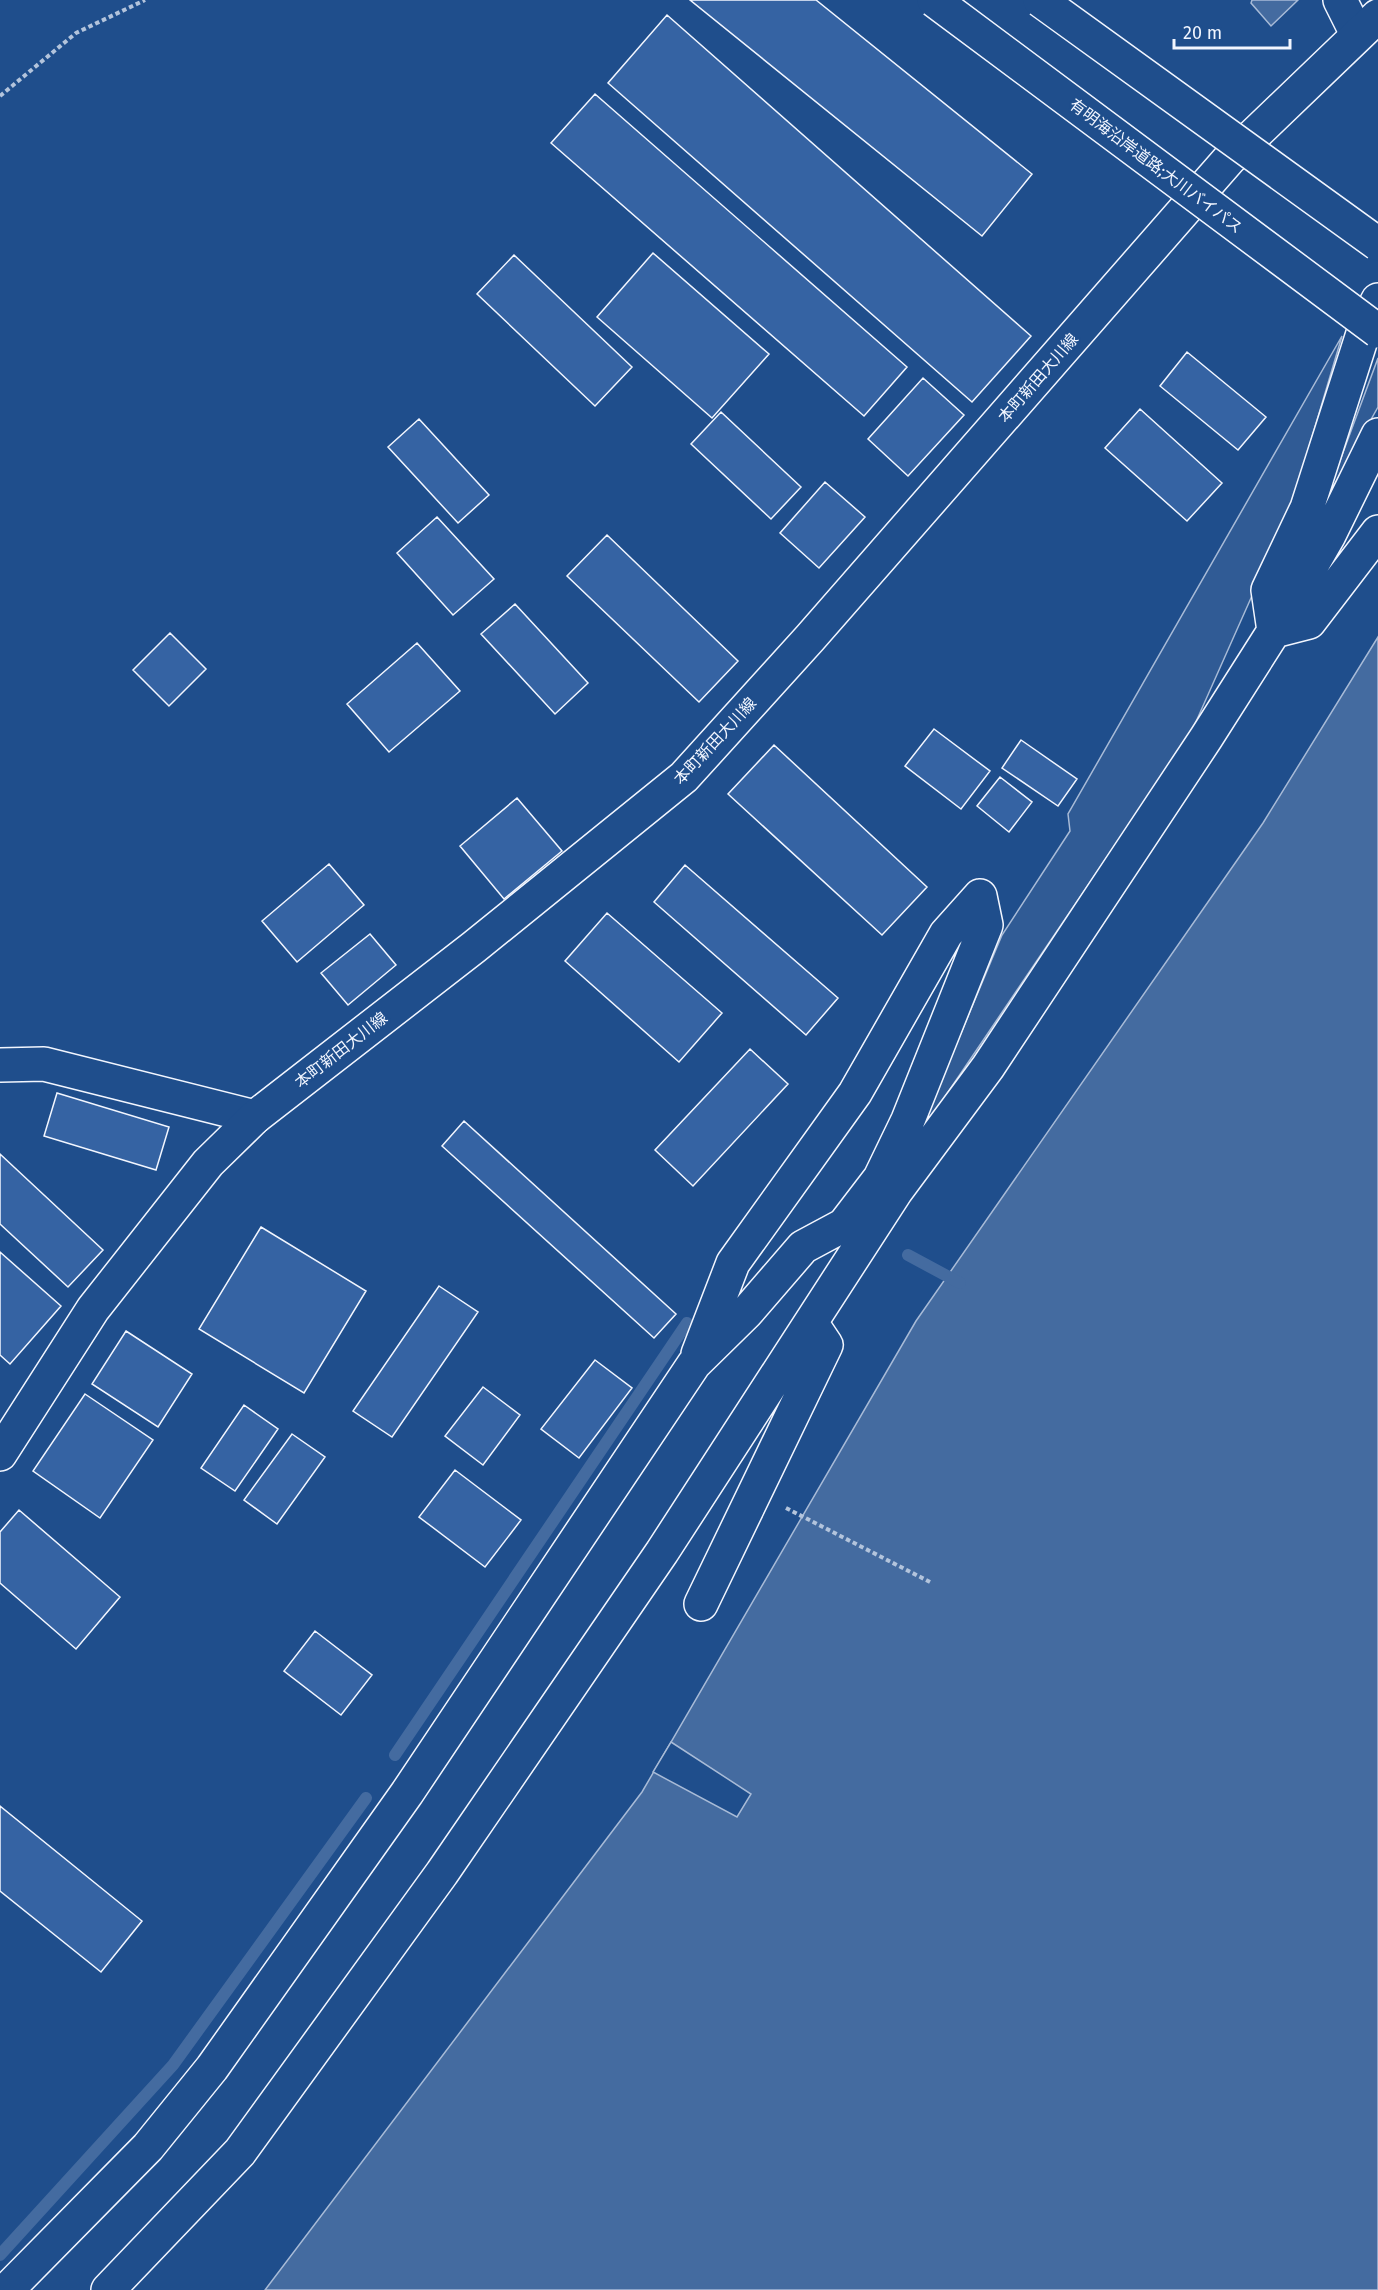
<svg xmlns="http://www.w3.org/2000/svg" width="1378" height="2290" font-family="'Fira Sans','Noto Sans JP',sans-serif">
  <style>
    .built { fill: #305b95; stroke: #a8bbd7; stroke-width: 1.5 }
    .water { fill: #446ba0; stroke: #a8bbd7; stroke-width: 1.5 }
    .pier { fill: #1f4e8c; stroke: #a8bbd7; stroke-width: 1.5 }
    .lines { fill: none; stroke-linecap: round; stroke-linejoin: round }
    .stream { stroke: #446ba0; stroke-width: 12 }
    .building { fill: #3563a3; stroke: #f2f6ff; stroke-width: 1.5 }
    .minor-casing { stroke: #f2f6ff; stroke-width: 36 }
    .major-casing { stroke: #f2f6ff; stroke-width: 36 }
    .path { stroke: #b3c4dc; stroke-width: 4; stroke-dasharray: 4.5 3; stroke-linecap: butt }
    .minor { stroke: #1f4e8c; stroke-width: 33 }
    .major { stroke: #1f4e8c; stroke-width: 33 }
    .highway-bridge-casing { stroke: #f2f6ff; stroke-width: 36; stroke-linecap: butt }
    .highway-bridge { stroke: #1f4e8c; stroke-width: 33 }
    .labels { text-anchor: middle; dominant-baseline: central; stroke-width: 4.5; stroke-linejoin: round; paint-order: stroke }
    .street-label { font-size: 16px; fill: #f2f6ff; stroke: #1f4e8c }
  </style>
  <rect width="100%" height="100%" fill="#1f4e8c"/>
  <path class="built" d="M1342,336L1291,508L1191,733L917,1138L1002,935L1070,831L1068,814Z
    M1378,358V407L1325,501Z"/>
  <path class="water" d="M1252,0H1298L1271,26L1251,3Z
    M1378,637V2290H265L642,1792L916,1321L1263,823Z"/>
  <path class="pier" d="M671,1742L751,1794L737,1817L653,1772Z"/>
  <g class="lines">
    <path class="stream" d="M908,1255L960,1283
      M395,1755L687,1323
      M0,2255L173,2065L366,1798"/>
  </g>
  <path class="building" d="M690,0H816L1032,174L982,236Z
    M667,15L1031,336L972,402L608,83Z
    M595,94L907,367L864,416L551,143Z
    M653,253L769,354L712,418L597,317Z
    M514,255L632,367L595,406L477,294Z
    M1187,352L1266,417L1238,450L1160,386Z
    M923,378L964,415L908,476L868,439Z
    M1140,409L1222,483L1187,521L1105,448Z
    M721,412L801,487L771,519L691,444Z
    M419,419L489,495L458,523L388,447Z
    M825,482L865,517L819,568L780,533Z
    M437,517L494,579L453,615L397,553Z
    M607,535L738,661L699,702L567,576Z
    M515,604L588,683L555,714L481,634Z
    M170,633L206,669L169,706L133,670Z
    M417,643L460,691L389,752L347,704Z
    M934,729L990,771L961,809L905,766Z
    M1021,740L1077,779L1058,806L1002,768Z
    M774,745L927,887L882,935L728,794Z
    M1000,777L1032,802L1009,832L977,806Z
    M517,798L562,851L504,899L460,846Z
    M329,864L364,905L297,962L262,921Z
    M685,865L838,998L806,1035L654,902Z
    M607,913L722,1013L679,1062L565,961Z
    M370,934L396,965L348,1005L321,973Z
    M750,1049L788,1084L693,1186L655,1150Z
    M57,1093L169,1127L156,1170L44,1136Z
    M464,1121L676,1314L654,1338L442,1146Z
    M0,1154L103,1250L68,1287L0,1224Z
    M261,1227L366,1291L304,1393L199,1329Z
    M0,1252L61,1306L10,1364L0,1355Z
    M439,1286L478,1312L392,1437L353,1411Z
    M126,1331L192,1374L158,1427L92,1384Z
    M595,1360L632,1388L579,1458L541,1429Z
    M483,1387L520,1415L483,1465L445,1436Z
    M85,1394L153,1440L100,1518L33,1471Z
    M244,1405L278,1429L235,1491L201,1468Z
    M292,1434L325,1457L277,1524L244,1500Z
    M455,1470L521,1520L485,1567L419,1517Z
    M19,1510L120,1597L76,1649L0,1583V1532Z
    M315,1631L372,1675L341,1715L284,1671Z
    M0,1806L142,1921L101,1972L0,1891Z"/>
  <g class="lines">
    <defs>
      <path id="minor" d="M1340,0L1357,34
        M1378,300L1367,321L1307,508L1268,590L1274,631L1309,622L1378,532
        M0,1065L44,1064L255,1117
        M698,1354L733,1263L855,1093L946,934L980,896
        M701,1604L826,1345L812,1324
        M7,2290L148,2147L212,2068L407,1793L694,1364L746,1313L803,1247L844,1225L880,1178L908,1120L986,925L980,896
        M108,2290L240,2152L442,1873L662,1552L896,1191L988,1067L1206,738L1274,631L1329,535L1378,435"/>
      <path id="major" d="M0,1454L93,1309L208,1163L255,1117L474,947L684,777L810,638L1230,158L1378,16"/>
    </defs>
    <use href="#minor" class="minor-casing"/>
    <use href="#major" class="major-casing"/>
    <path class="path" d="M0,96L76,33L145,0
      M786,1508L930,1582"/>
    <use href="#minor" class="minor"/>
    <use href="#major" class="major"/>
    <defs>
      <path id="highway-bridge" d="M934,0L1378,331
        M1040,0L1378,244"/>
    </defs>
    <use href="#highway-bridge" class="highway-bridge-casing"/>
    <use href="#highway-bridge" class="highway-bridge"/>
  </g>
  <g class="labels">
    <g class="street-label">
      <text transform="translate(1156 166) rotate(37)">有明海沿岸道路;大川バイパス</text>
      <text transform="translate(1038 378) rotate(-49)">本町新田大川線</text>
      <text transform="translate(715 741) rotate(-47)">本町新田大川線</text>
      <text transform="translate(341 1050) rotate(-38)">本町新田大川線</text>
    </g>
  </g>
  <path d="M1174 39v9h116v-9" fill="none" stroke="#f2f6ff" stroke-width="3"/>
  <text x="1183" y="39" font-size="18" fill="#f2f6ff" stroke="#1f4e8c" stroke-width="4.5" paint-order="stroke">20 m</text>
</svg>
